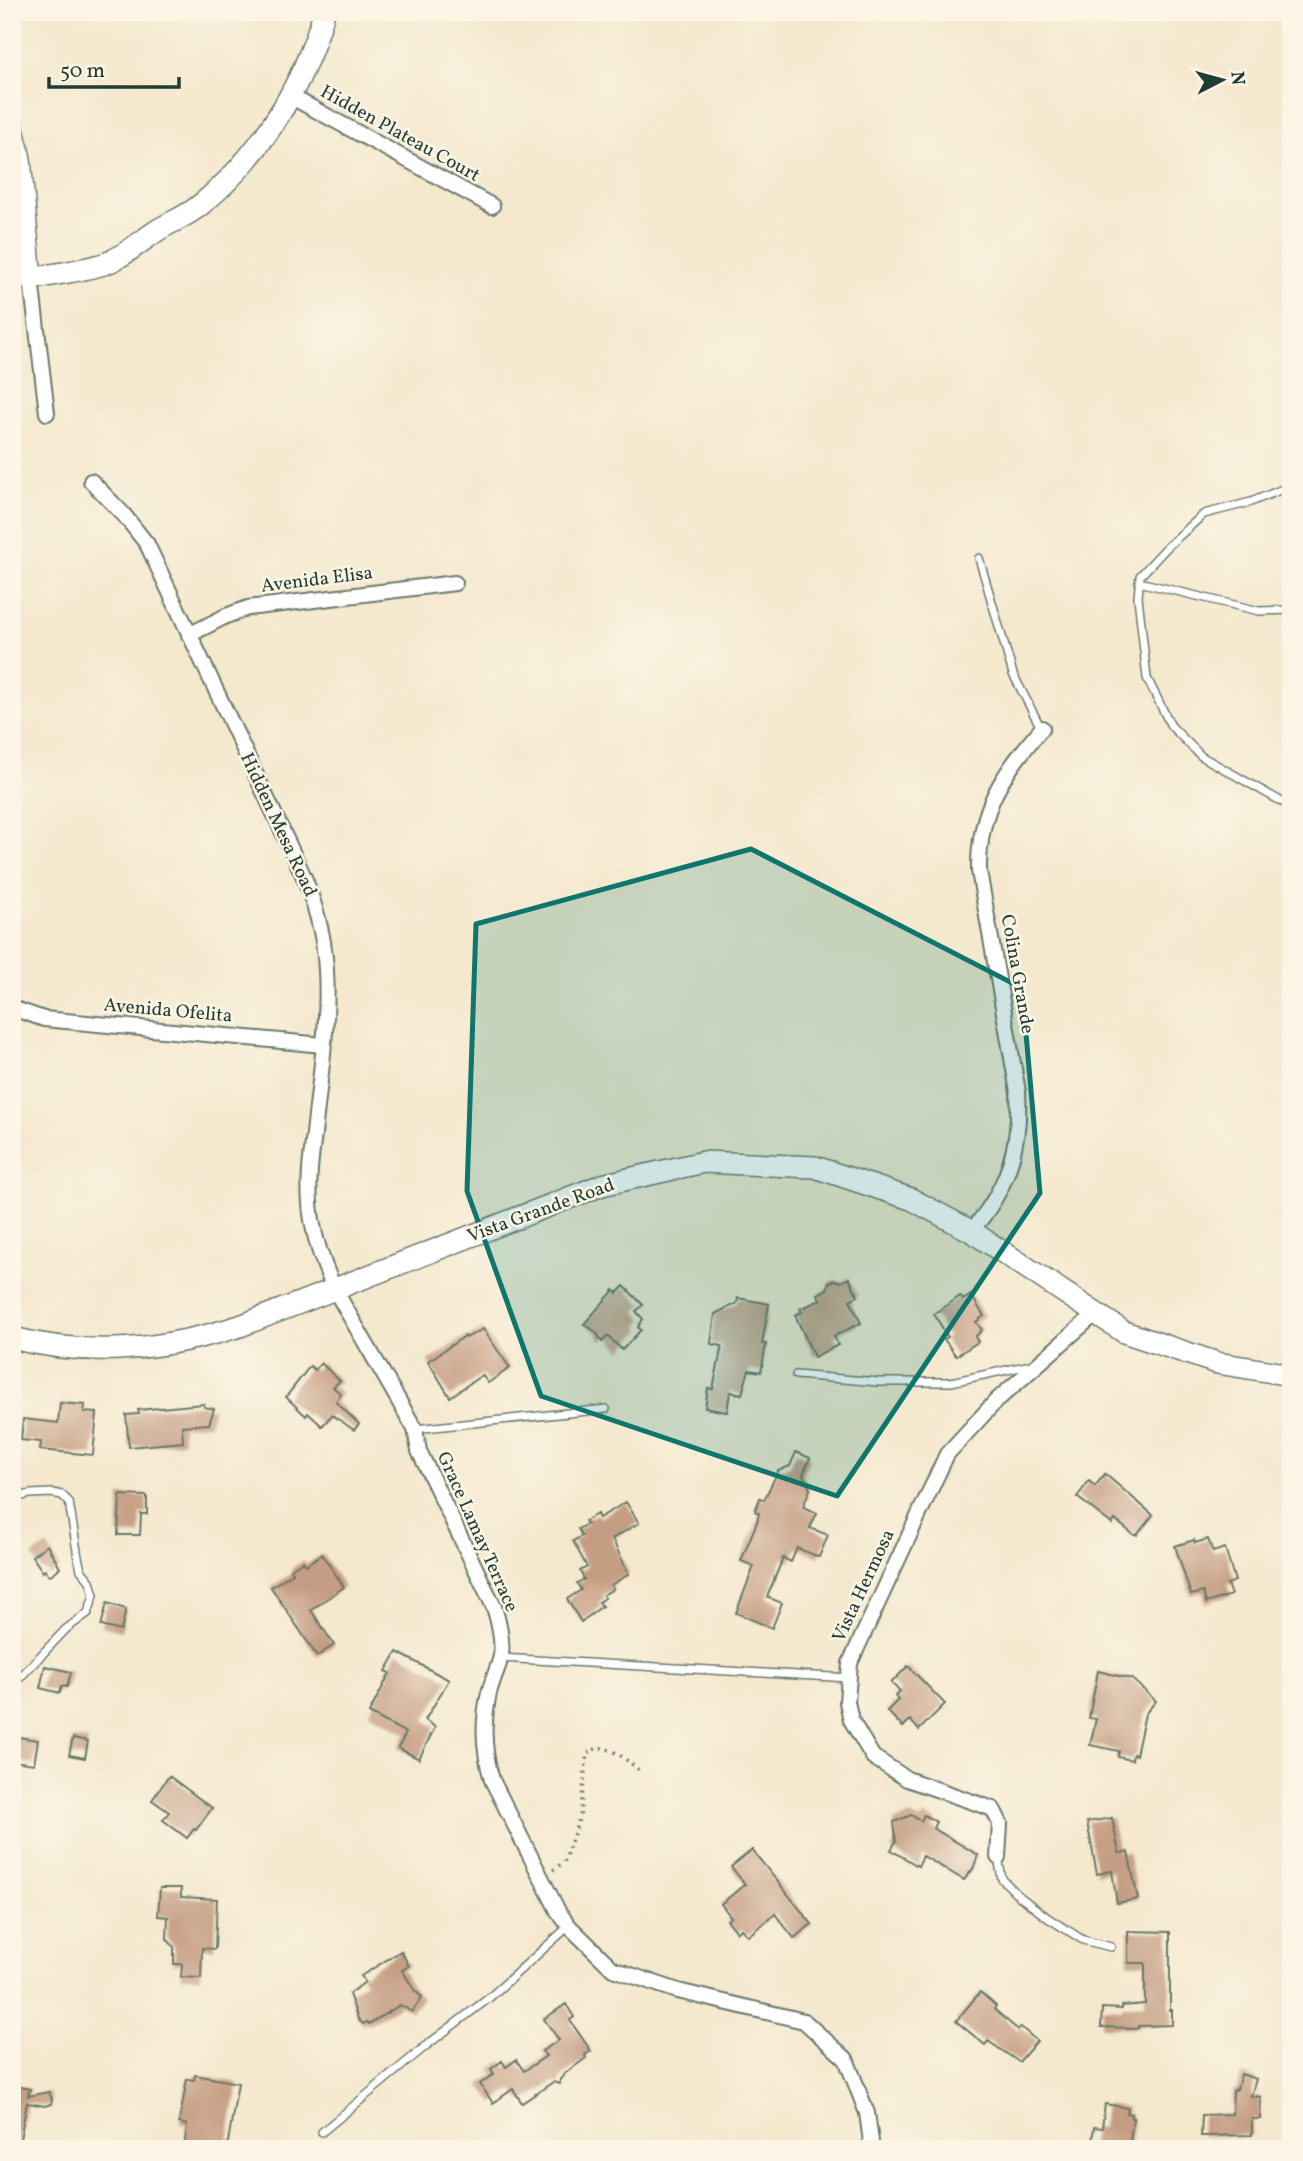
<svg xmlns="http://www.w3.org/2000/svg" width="1303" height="2161" font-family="Vollkorn,serif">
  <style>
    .building { fill: #c59d82 }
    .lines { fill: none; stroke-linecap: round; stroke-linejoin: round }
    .lane-casing { stroke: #6a796a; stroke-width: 10 }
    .street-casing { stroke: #6a796a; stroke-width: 18 }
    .secondary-casing { stroke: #6a796a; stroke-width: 24 }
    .path { stroke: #6a796a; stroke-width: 3.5; stroke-dasharray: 2 5; stroke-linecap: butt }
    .lane { stroke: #fff; stroke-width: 7 }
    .street { stroke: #fff; stroke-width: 14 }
    .secondary { stroke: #fff; stroke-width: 21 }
    .marked { fill: #0f766e; fill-opacity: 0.2; stroke: #0f766e; stroke-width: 5; stroke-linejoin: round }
    .labels { text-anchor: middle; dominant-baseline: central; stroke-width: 5; stroke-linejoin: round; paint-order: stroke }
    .street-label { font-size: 19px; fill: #1f3d34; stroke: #fcf5e5 }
  </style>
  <rect width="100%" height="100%" fill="#fcf5e5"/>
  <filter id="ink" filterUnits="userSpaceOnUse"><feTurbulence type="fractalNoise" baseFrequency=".0143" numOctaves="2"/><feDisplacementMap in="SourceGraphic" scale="14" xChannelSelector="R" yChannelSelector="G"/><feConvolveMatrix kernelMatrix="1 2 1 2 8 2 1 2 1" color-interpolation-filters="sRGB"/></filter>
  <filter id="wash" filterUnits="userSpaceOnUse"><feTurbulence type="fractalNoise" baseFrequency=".00686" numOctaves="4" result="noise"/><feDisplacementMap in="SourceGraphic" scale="28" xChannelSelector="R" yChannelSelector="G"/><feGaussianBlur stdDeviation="1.57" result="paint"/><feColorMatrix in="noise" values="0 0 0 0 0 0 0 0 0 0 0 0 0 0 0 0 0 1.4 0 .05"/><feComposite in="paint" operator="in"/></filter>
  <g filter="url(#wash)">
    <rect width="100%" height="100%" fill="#f4e8cd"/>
    <g id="blocks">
      <path class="building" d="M849,1278L858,1296L850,1300L861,1323L834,1336L838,1345L814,1357L795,1315L802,1312L800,1309L820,1300L818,1294L827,1289L829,1282L835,1280L841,1282Z
        M624,1286L643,1305L636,1311L643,1319L638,1327L641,1330L622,1350L608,1336L602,1342L596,1332L584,1324L614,1290L617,1293Z
        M971,1295L984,1316L976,1322L982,1330L975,1337L978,1342L956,1356L944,1339L948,1337L934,1314L960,1296L963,1300Z
        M738,1298L769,1304L762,1344H766L761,1372L749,1370L742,1394L730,1392L727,1412L705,1408L708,1388L713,1389L722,1346L711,1344L715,1314L737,1303Z
        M483,1329L510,1368L488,1383L482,1375L450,1397L428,1361L465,1336L466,1338Z
        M321,1363L340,1381L333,1387L341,1394L336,1402L359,1424L354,1430L332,1415L322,1426L308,1413L306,1416L286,1397L310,1366L315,1370Z
        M60,1403L85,1405L84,1412L97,1413L93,1455L40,1450L41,1442L21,1440L23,1419L58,1423Z
        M204,1404V1407L214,1409L209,1424L182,1426L183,1442L129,1447L126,1415L139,1414L138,1410Z
        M796,1452L810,1458L803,1475L810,1489L803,1507L817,1513L810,1528L828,1535L819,1557L797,1548L791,1562L783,1558L767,1597L782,1603L772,1628L736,1613L754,1566L741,1561L757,1522L759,1513L755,1511L760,1498L764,1500L778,1471L790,1466Z
        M1105,1474L1153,1515L1137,1535H1134L1115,1520L1112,1524L1077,1497L1089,1481L1095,1486Z
        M120,1495L147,1496V1514H141L140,1535H118Z
        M626,1502L639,1523L612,1539L629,1574L611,1585L613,1589L603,1595L605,1598L599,1602L602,1606L581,1622L567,1599L581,1590L577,1583L584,1579L580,1571L587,1567L573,1541L582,1536L578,1529L587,1524L585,1521L597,1514L599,1518Z
        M1208,1539L1213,1552L1225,1548L1235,1581L1227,1584L1231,1595L1206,1603L1203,1592L1191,1595L1175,1546L1194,1540L1195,1543Z
        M47,1545L60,1568L49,1576L45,1570L43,1572L32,1556Z
        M322,1554L344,1587L311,1610L334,1645L317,1656L271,1587L293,1573L291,1569L303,1561L306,1565Z
        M107,1603L126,1609L121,1631L101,1626Z
        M397,1652L449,1680L425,1720L435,1727L419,1759L398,1748L406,1733L369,1713L390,1673L386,1671Z
        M45,1666L71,1672L67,1687L62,1686L60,1693L40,1688Z
        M908,1666L945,1704L919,1730L910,1720L903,1727L887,1711L898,1700L895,1696L900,1691L891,1683Z
        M1098,1671L1132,1679L1156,1701L1145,1714L1136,1755L1133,1754L1132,1760L1118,1757L1119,1751L1090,1745L1096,1719L1089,1718Z
        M12,1736L38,1740L34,1764L12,1761Z
        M73,1738L88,1741L85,1758L69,1755Z
        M169,1776L212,1808L196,1830L194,1829L187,1838L163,1820L169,1812L152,1800Z
        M911,1815L921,1821L924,1815L936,1822L933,1828L978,1855L973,1869L964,1880L923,1856L918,1866L891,1850L896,1841L894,1822Z
        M1112,1818L1119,1853L1128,1852L1138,1899L1117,1903L1112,1871L1097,1874L1087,1822Z
        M752,1850L812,1924L794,1938L775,1914L748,1936L741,1929L737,1932L727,1920L731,1917L721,1904L745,1884L731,1867Z
        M160,1888H181V1897L217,1899L215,1949L202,1948L201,1978L181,1977L182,1964H174V1947L167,1939L168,1917L158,1916Z
        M1128,1931L1170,1932V2010H1172V2025L1138,2026V2028L1101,2027L1102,2008L1122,2009V2006L1145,2004V1963H1128Z
        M401,1951L409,1966L402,1970L415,1991L422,1997L412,2012L400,2005L369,2024L367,2022L363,2024L358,2019L349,1994L365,1982L361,1976Z
        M980,1992L996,2006L994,2009L1018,2030L1021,2027L1037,2041L1019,2062L988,2041L985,2045L956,2021Z
        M566,2004L574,2017L570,2020L571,2022L591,2051L585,2055L586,2058L563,2075L564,2076L560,2079V2084L553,2082L522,2103L513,2089L493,2103L480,2084L494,2074L491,2069L502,2061L506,2067L516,2060L524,2071L546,2056L542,2051L559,2040L544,2019Z
        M1241,2074L1256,2079L1251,2096L1261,2097L1260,2119H1252V2135L1201,2136L1202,2115L1232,2114L1233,2091L1237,2089Z
        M195,2075L238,2083L228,2142L225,2148L208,2145V2149H184L187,2125L179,2123L187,2079L194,2080Z
        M12,2085L30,2089L28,2096L49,2092L52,2099L51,2104L45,2106L27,2103L19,2144L12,2143Z
        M1105,2104L1128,2108L1127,2113L1131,2114V2118H1133L1129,2149H1091L1094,2127L1102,2128Z"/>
    </g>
  </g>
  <g filter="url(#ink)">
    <use href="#blocks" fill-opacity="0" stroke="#6a796a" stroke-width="2"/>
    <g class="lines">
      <defs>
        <path id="lane" d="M1285,488L1251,502L1204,514L1168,546L1140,576L1138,597L1147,678L1171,726L1201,756L1291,807
          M979,558L1013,674L1041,728
          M1139,582L1259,611L1291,610
          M796,1375L878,1382H951L1035,1364
          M415,1429L606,1409
          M12,1499L30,1494L52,1493L62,1495L69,1502L78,1557L81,1570L90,1581L94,1595L88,1613L66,1629L12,1686
          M500,1658L849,1678
          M998,1857L1002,1879L1019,1896L1048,1918L1083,1940L1111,1947
          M12,1887L17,1900
          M322,2132L427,2045L489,1998L569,1926"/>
        <path id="street" d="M290,96L492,206
          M12,281L31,279L47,413
          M91,481L124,515L147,544L304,877C313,900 321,924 324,949C332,1009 320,1074 314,1134C311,1157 308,1180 310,1203C312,1234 322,1262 335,1290L415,1429L419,1451L494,1607C499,1623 503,1640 501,1656C498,1670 490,1684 488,1698C482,1726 484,1753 492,1780L558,1911L569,1926L613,1969L678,1991L804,2021L846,2059L867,2113L872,2149
          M189,635L226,616L248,608L455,583
          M12,1008L44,1019L323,1045
          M971,1231C1007,1191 1021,1146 1018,1092L979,871C978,808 1003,774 1042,728
          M998,1857L1000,1823L993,1809L907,1779L873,1757L851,1720L847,1702L850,1663L947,1454L996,1401L1095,1314"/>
        <path id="secondary" d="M12,125L20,159L31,279C52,274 90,270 109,262C126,255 142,240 158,230C171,222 187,216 199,206C259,159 304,85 324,12
          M12,1338C91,1358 163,1350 240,1326L602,1185L704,1162L791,1166L815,1167L911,1199L971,1231L1124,1332L1217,1363L1291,1375"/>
      </defs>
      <use href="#lane" class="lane-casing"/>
      <use href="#street" class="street-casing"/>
      <use href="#secondary" class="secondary-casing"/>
      <path class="path" d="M553,1870L564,1862L580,1816L587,1754C591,1752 594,1749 598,1748C612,1746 630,1763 640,1771"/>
      <use href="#lane" class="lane"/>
      <use href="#street" class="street"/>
      <use href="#secondary" class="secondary"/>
    </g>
  </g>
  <path class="marked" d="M751,849L1022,988L1040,1193L837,1496L541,1396L467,1191L476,924Z"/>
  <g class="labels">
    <g class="street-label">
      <text transform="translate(400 134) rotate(29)">Hidden Plateau Court</text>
      <text transform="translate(317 580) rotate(-7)">Avenida Elisa</text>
      <text transform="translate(278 825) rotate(65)">Hidden Mesa Road</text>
      <text transform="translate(1017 974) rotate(80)">Colina Grande</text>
      <text transform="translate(168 1011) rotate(5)">Avenida Ofelita</text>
      <text transform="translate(541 1211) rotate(-20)">Vista Grande Road</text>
      <text transform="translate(477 1532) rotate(66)">Grace Lamay Terrace</text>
      <text transform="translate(864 1586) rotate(-65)">Vista Hermosa</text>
    </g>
  </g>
  <rect width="1303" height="2161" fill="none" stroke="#fcf5e5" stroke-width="42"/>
  <g transform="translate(1222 80) rotate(84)" stroke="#fcf5e5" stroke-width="5" paint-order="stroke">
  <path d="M0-5L12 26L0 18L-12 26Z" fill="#1f3d34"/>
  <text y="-10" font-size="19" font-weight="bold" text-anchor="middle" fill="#1f3d34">N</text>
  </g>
  <path d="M49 77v10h130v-10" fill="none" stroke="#1f3d34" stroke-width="3.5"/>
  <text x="60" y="77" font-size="21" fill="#1f3d34" stroke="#fcf5e5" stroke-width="5" paint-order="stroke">50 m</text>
</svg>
